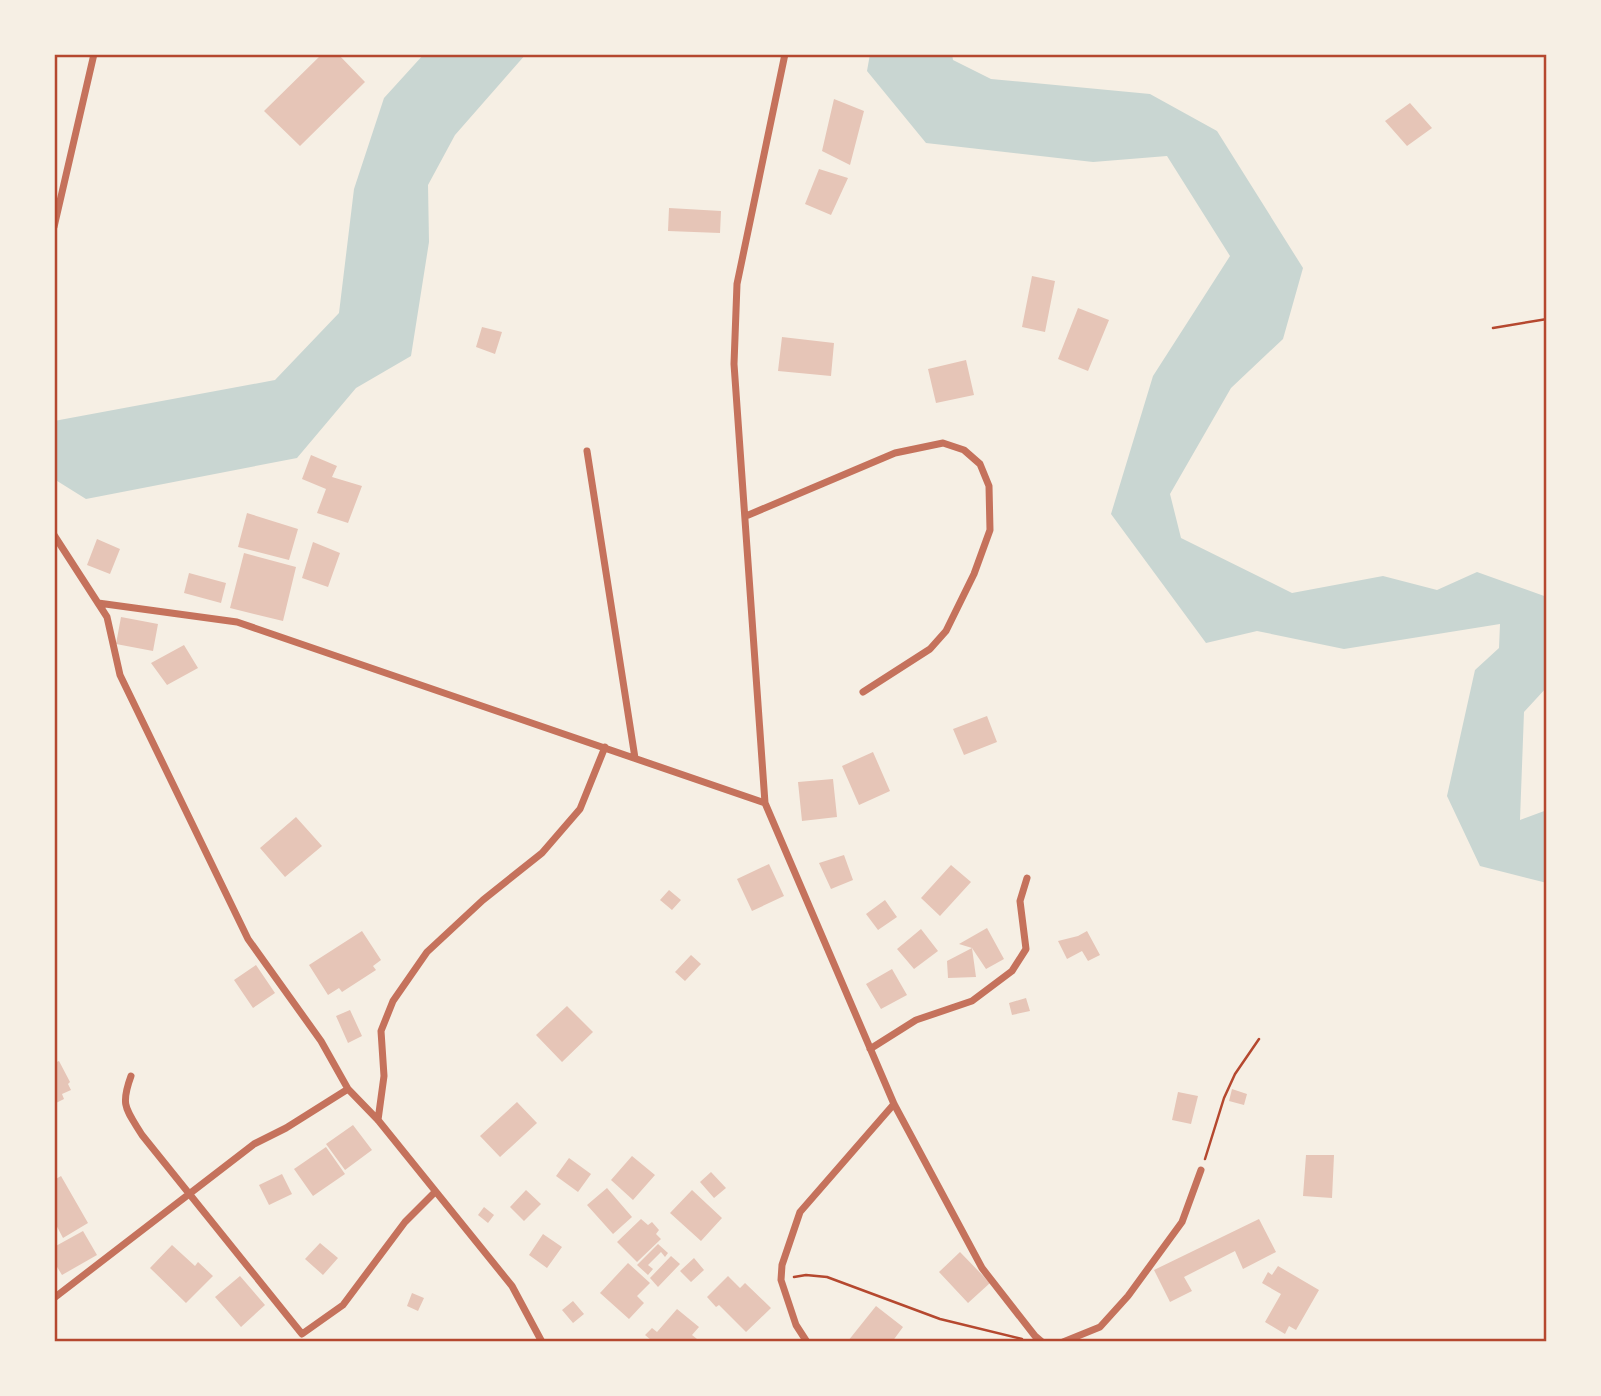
<svg xmlns="http://www.w3.org/2000/svg" width="1601" height="1396" font-family="'IBM Plex Sans',sans-serif">
  <style>
    .water { fill: #c9d6d2 }
    .building { fill: #e6c5b7 }
    .lines { fill: none; stroke-linecap: round; stroke-linejoin: round }
    .path { stroke: #b5482f; stroke-width: 2.5 }
    .minor { stroke: #c5725c; stroke-width: 7 }
    .neatline { fill: none; stroke: #b5482f; stroke-width: 2.5 }
  </style>
  <rect width="100%" height="100%" fill="#f6efe4"/>
  <path class="water" d="M424,54H526L455,135L428,185L429,242L411,356L356,388L297,458L86,499L54,479V421L275,380L339,313L354,189L384,98Z
    M870,54H952L953,60L991,79L1150,94L1217,131L1303,268L1283,339L1231,388L1170,494L1181,538L1292,593L1383,576L1437,590L1477,572L1547,597V687L1524,712L1520,820L1547,810V883L1480,866L1447,796L1475,670L1499,648L1500,624L1344,649L1257,631L1206,643L1111,514L1153,376L1230,256L1167,156L1093,162L926,143L867,71Z"/>
  <path class="building" d="M322,54H338L365,82L300,146L264,111Z
    M834,99L864,111L850,165L822,151Z
    M1410,103L1432,128L1407,146L1385,121Z
    M819,169L848,178L831,215L805,204Z
    M669,208L721,211L720,233L668,231Z
    M1032,276L1055,281L1045,332L1022,327Z
    M1078,308L1109,320L1088,371L1058,359Z
    M482,327L502,332L495,354L476,347Z
    M782,337L834,343L831,376L778,371Z
    M966,360L974,395L936,403L928,369Z
    M311,455L337,466L332,477L362,486L348,523L317,513L326,489L302,479Z
    M247,513L298,529L289,560L238,547Z
    M97,539L120,549L110,574L87,565Z
    M313,542L340,553L328,587L302,578Z
    M244,553L296,567L283,621L230,608Z
    M189,573L226,583L221,603L184,593Z
    M121,617L158,624L153,651L116,644Z
    M184,645L198,668L167,685L151,663Z
    M987,716L997,742L964,755L953,729Z
    M873,752L890,791L859,805L842,766Z
    M833,779L837,817L802,821L798,782Z
    M296,817L322,846L285,877L260,848Z
    M844,855L853,880L831,889L819,863Z
    M769,864L784,896L752,911L737,879Z
    M951,865L971,882L940,916L921,898Z
    M669,890L681,900L672,910L660,900Z
    M885,900L897,917L878,930L866,914Z
    M987,928L1004,959L986,969L972,948L959,944Z
    M921,929L938,951L914,969L897,949Z
    M362,931L381,960L373,966L376,970L342,992L339,988L328,995L309,965Z
    M1087,931L1100,955L1088,961L1082,951L1067,959L1058,941L1078,936Z
    M972,948L976,977L948,978L947,961Z
    M691,955L701,964L685,981L675,972Z
    M256,965L275,993L253,1008L234,980Z
    M892,969L907,995L881,1009L866,984Z
    M1026,998L1030,1011L1012,1015L1009,1003Z
    M567,1006L593,1032L562,1062L536,1035Z
    M350,1010L362,1036L348,1043L336,1016Z
    M59,1061L70,1082L68,1084L71,1090L62,1094L64,1099L54,1104V1063Z
    M1232,1089L1247,1094L1244,1105L1229,1101Z
    M1178,1092L1198,1096L1191,1124L1172,1120Z
    M517,1102L537,1123L500,1157L480,1136Z
    M353,1125L372,1150L345,1170L326,1144Z
    M326,1147L345,1174L313,1196L294,1169Z
    M1306,1155H1334L1332,1198L1303,1196Z
    M632,1156L655,1175L633,1200L611,1180Z
    M569,1158L591,1174L578,1192L556,1176Z
    M711,1172L726,1188L714,1198L700,1182Z
    M282,1174L292,1194L269,1205L259,1185Z
    M61,1176L88,1223L63,1238L54,1221V1180Z
    M607,1188L632,1217L613,1234L587,1205Z
    M526,1190L541,1204L524,1221L510,1207Z
    M692,1190L722,1218L701,1241L670,1213Z
    M484,1207L494,1215L488,1223L478,1215Z
    M641,1219L648,1225L652,1222L659,1230L656,1234L661,1239L637,1262L617,1242Z
    M1259,1219L1276,1252L1243,1269L1235,1251L1184,1277L1192,1291L1170,1302L1154,1270Z
    M83,1231L97,1255L62,1275L54,1262V1247Z
    M543,1234L562,1247L547,1268L529,1255Z
    M320,1243L338,1258L323,1275L305,1259Z
    M658,1244L668,1253L665,1257L661,1252L648,1265L653,1269L648,1275L637,1265Z
    M172,1245L195,1266L198,1262L213,1276L186,1303L150,1268Z
    M960,1252L990,1283L968,1303L939,1272Z
    M671,1256L680,1264L658,1287L650,1278Z
    M694,1258L704,1270L691,1282L680,1271Z
    M628,1263L650,1283L637,1296L644,1303L629,1319L600,1293Z
    M1278,1266L1319,1290L1296,1330L1289,1326L1285,1334L1265,1322L1281,1294L1262,1283L1268,1272L1272,1275Z
    M240,1276L265,1305L241,1327L215,1297Z
    M728,1276L740,1288L745,1283L771,1308L746,1332L719,1305L716,1307L707,1297Z
    M412,1293L424,1298L418,1311L407,1306Z
    M573,1301L584,1314L573,1323L562,1310Z
    M876,1306L903,1327L892,1342H850L848,1341Z
    M677,1309L699,1327L692,1335L697,1339L695,1342H649L651,1340L645,1335L652,1328L657,1332Z"/>
  <g class="lines">
    <path class="path" d="M1493,328L1547,319
      M1205,1159L1224,1098L1235,1074L1259,1039
      M794,1277L806,1275L827,1277L940,1319L1022,1339"/>
    <path class="minor" d="M785,54L737,284L734,364L765,803L894,1104L982,1268L1035,1336L1042,1342
      M54,227L94,54
      M587,451L635,758
      M746,516L895,453L943,443L964,450L980,464L989,486L990,530L974,574L946,631L930,649L863,692
      M54,535L107,617L120,675L248,939L321,1041L348,1089L378,1120L512,1286L542,1342
      M98,603L237,622L765,803
      M870,1049L916,1020L972,1001L1012,971L1026,949L1020,901L1027,878
      M131,1076C120,1106 126,1109 142,1135L302,1334L343,1305L405,1222L435,1192
      M378,1120L384,1076L381,1031L393,1001L427,952L483,900L542,853L580,809L605,747
      M54,1298L254,1144L286,1128L348,1089
      M807,1342L796,1325L781,1280L782,1265L800,1212L894,1104
      M1063,1342L1100,1327L1128,1296L1182,1222L1201,1170"/>
  </g>
  <rect width="1601" height="1396" fill="none" stroke="#f6efe4" stroke-width="112"/>
  <rect x="56" y="56" width="1489" height="1284" class="neatline"/>
</svg>
